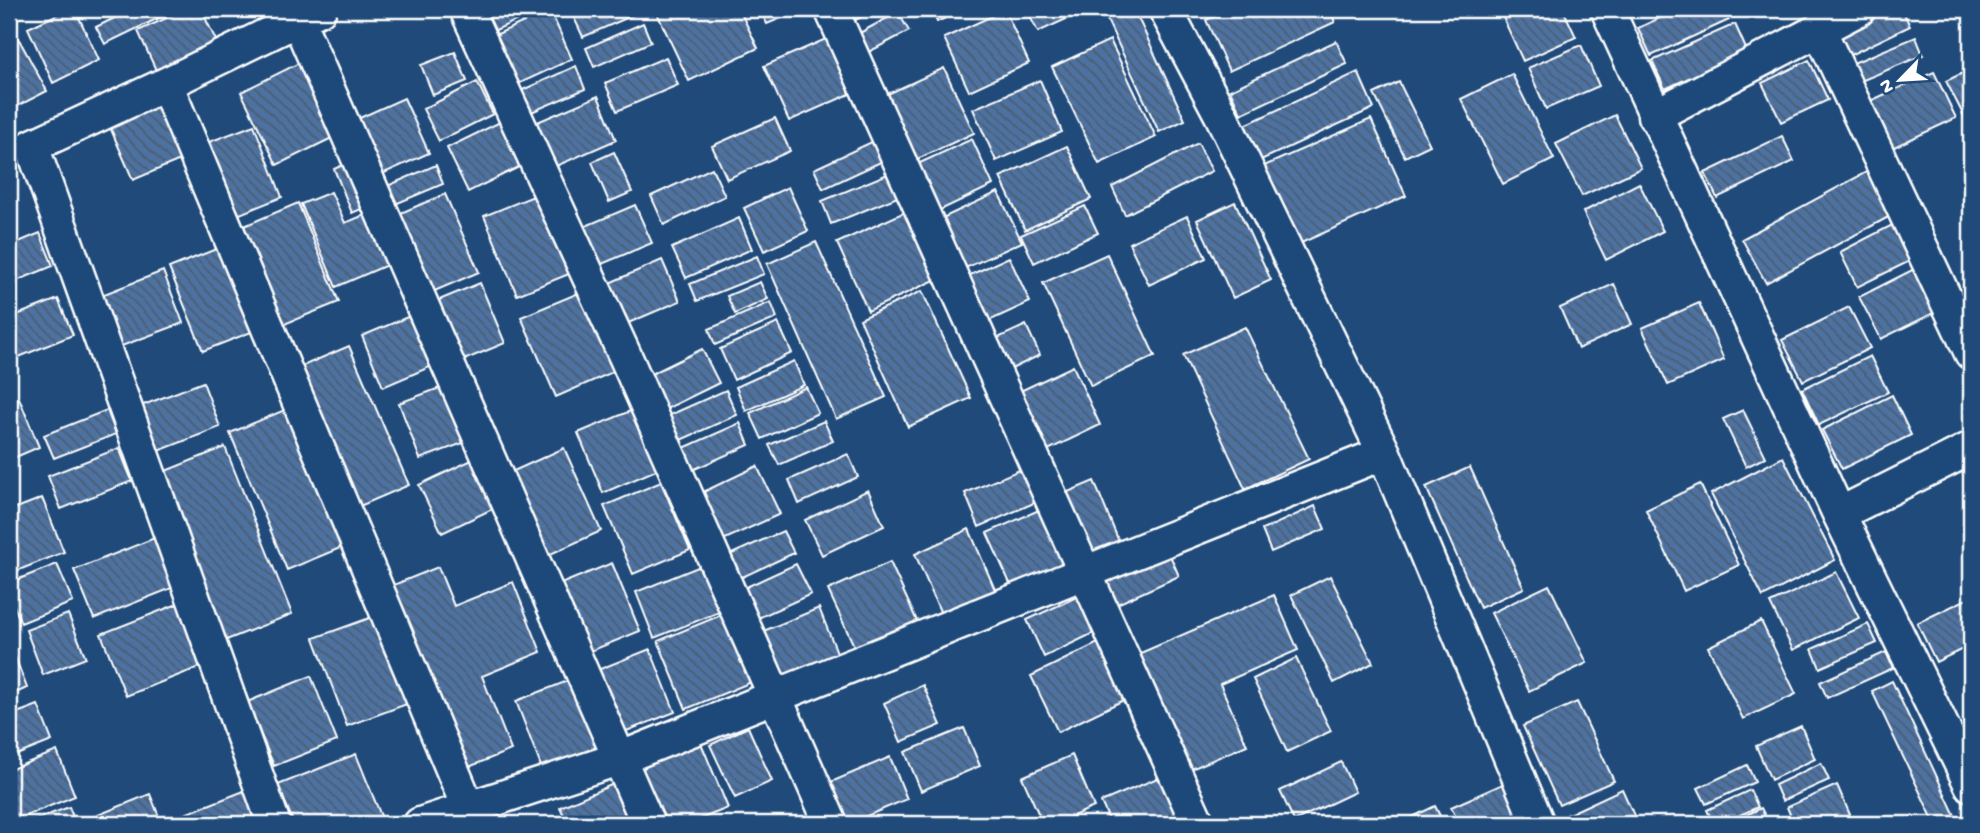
<svg xmlns="http://www.w3.org/2000/svg" width="1980" height="833" font-family="'Gochi Hand',sans-serif">
  <style>
    .building { fill: url(#building-back-hatch); stroke: #fff; stroke-width: 2 }
    .lines { fill: none; stroke-linecap: round; stroke-linejoin: round }
    .minor-casing { stroke: #fff; stroke-width: 37 }
    .minor { stroke: #1f4a7a; stroke-width: 32 }
  </style>
  <defs>
    <pattern id="building-back-hatch" width="6" height="6" patternUnits="userSpaceOnUse" patternTransform="scale(1.75)"><rect width="6" height="6" fill="#4d72a1"/><path d="M-1 5l2 2M0 0l6 6M5-1l2 2" fill="none" stroke="#4c5d72"/></pattern>
  </defs>
  <rect width="100%" height="100%" fill="#1f4a7a"/>
  <filter id="ink" filterUnits="userSpaceOnUse"><feTurbulence type="fractalNoise" baseFrequency=".0143" numOctaves="2"/><feDisplacementMap in="SourceGraphic" scale="14" xChannelSelector="R" yChannelSelector="G"/><feConvolveMatrix kernelMatrix="1 2 1 2 8 2 1 2 1" color-interpolation-filters="sRGB"/></filter>
  <g filter="url(#ink)">
    <path class="building" d="M69,9H75L99,60L53,83L28,28Z
      M133,9H177L105,44L96,27Z
      M186,9H201L221,51L160,79L138,31Z
      M479,9H542L489,33Z
      M570,9H642L643,11L583,37Z
      M655,9H739L758,48L689,81Z
      M760,9H803L767,24Z
      M840,9H878L847,24Z
      M931,9H965L937,22Z
      M1026,9H1088L1038,32Z
      M1102,9H1134L1185,120L1159,132Z
      M1230,9H1329L1335,22L1229,71L1206,20Z
      M1499,9H1563L1576,37L1523,61Z
      M1679,9H1723L1729,20L1651,56L1638,28Z
      M1866,9H1902L1910,26L1844,58L1829,26Z
      M550,10L572,59L516,85L493,36Z
      M1005,10L1029,63L969,91L944,38Z
      M898,12L909,31L865,54L856,35Z
      M9,21L47,91L14,108L9,97Z
      M643,23L651,42L594,67L586,48Z
      M1735,24L1747,51L1665,89L1652,61Z
      M835,35L859,90L789,121L764,66Z
      M1916,37L1923,55L1861,81L1853,63Z
      M1110,40L1156,137L1099,164L1052,67Z
      M1336,41L1347,64L1241,114L1230,90Z
      M1581,45L1599,86L1546,109L1528,68Z
      M455,52L467,81L433,95L421,65Z
      M666,57L678,85L617,111L605,83Z
      M1809,60L1828,100L1781,122L1762,83Z
      M303,61L340,134L277,165L241,92Z
      M576,66L585,89L527,114L518,92Z
      M944,68L974,133L911,162L881,97Z
      M1971,69V130L1946,81Z
      M1358,72L1374,108L1261,160L1245,125Z
      M1934,72L1956,118L1892,148L1870,101Z
      M1512,74L1554,159L1503,184L1461,99Z
      M1040,80L1062,132L996,161L973,109Z
      M477,82L493,114L439,141L423,109Z
      M1399,82L1430,145L1405,157L1374,94Z
      M158,95L185,158L133,180L106,118Z
      M598,96L616,140L554,167L535,123Z
      M404,98L429,153L380,175L355,120Z
      M1615,115L1641,168L1582,196L1556,144Z
      M775,118L790,151L727,179L712,146Z
      M1371,119L1406,196L1299,244L1264,166Z
      M500,122L521,166L468,192L447,148Z
      M254,125L282,197L230,218L201,145Z
      M1782,136L1794,161L1717,198L1705,173Z
      M972,139L993,185L932,214L911,167Z
      M876,140L885,160L823,189L814,169Z
      M1198,143L1212,171L1125,215L1112,187Z
      M1067,146L1091,199L1025,230L1000,177Z
      M614,152L632,192L609,202L592,162Z
      M356,159L375,203L352,213L334,169Z
      M436,165L443,184L393,205L385,187Z
      M712,168L725,196L664,225L651,196Z
      M1870,170L1894,214L1766,283L1742,239Z
      M890,173L900,196L831,224L822,201Z
      M1639,183L1663,231L1606,260L1583,212Z
      M788,187L808,231L764,251L744,208Z
      M331,192L345,223L372,212L394,262L336,287L301,204Z
      M998,192L1022,242L959,271L936,221Z
      M541,193L574,272L517,295L484,216Z
      M445,194L479,272L430,293L396,215Z
      M1235,202L1271,280L1233,298L1197,220Z
      M298,203L339,302L277,327L237,229Z
      M635,205L652,243L597,266L581,228Z
      M1085,206L1098,233L1034,263L1021,235Z
      M907,211L939,278L868,311L837,243Z
      M1187,216L1206,258L1149,285L1129,243Z
      M739,218L752,249L686,278L672,248Z
      M1898,222L1916,258L1857,287L1840,252Z
      M40,233L53,266L9,284V246Z
      M816,242L886,397L836,419L767,264Z
      M221,247L254,331L203,351L169,268Z
      M1107,254L1155,356L1091,386L1043,283Z
      M757,256L764,274L697,301L690,284Z
      M1009,257L1030,302L978,326L957,281Z
      M662,260L680,301L619,327L600,287Z
      M1924,264L1946,307L1881,339L1859,297Z
      M163,271L183,323L119,347L99,296Z
      M760,282L768,299L735,314L727,296Z
      M480,283L505,343L452,365L427,305Z
      M1614,284L1632,324L1578,349L1560,308Z
      M922,291L971,398L908,427L860,319Z
      M581,292L615,371L556,397L521,317Z
      M58,299L73,335L19,357L9,332V318Z
      M771,302L777,318L715,345L709,329Z
      M1699,303L1724,360L1668,385L1642,328Z
      M1849,307L1870,348L1803,381L1782,340Z
      M417,313L439,363L383,387L362,336Z
      M778,323L792,353L734,380L720,349Z
      M1026,325L1040,355L999,375L985,344Z
      M1245,327L1309,459L1245,489L1183,355Z
      M349,346L409,485L360,506L300,367Z
      M702,349L719,383L660,412L643,378Z
      M1870,356L1888,392L1819,425L1802,389Z
      M794,361L804,385L746,411L736,387Z
      M1073,366L1100,425L1042,453L1014,394Z
      M203,382L220,427L156,452L138,407Z
      M453,383L474,439L420,459L399,403Z
      M806,387L818,413L762,439L750,413Z
      M726,390L737,415L674,443L663,418Z
      M1892,395L1911,435L1842,469L1822,430Z
      M19,398L39,447L9,460V402Z
      M287,409L345,546L287,570L230,433Z
      M635,409L661,468L603,493L578,433Z
      M107,410L116,434L54,458L44,435Z
      M1743,410L1766,457L1746,467L1723,419Z
      M824,421L833,441L779,465L769,445Z
      M740,423L749,445L688,472L679,450Z
      M225,447L292,614L224,641L158,474Z
      M119,448L132,481L61,509L48,476Z
      M564,448L601,531L544,557L507,474Z
      M848,454L858,477L799,504L789,480Z
      M480,456L503,504L442,533L419,485Z
      M1783,457L1835,560L1763,597L1711,494Z
      M757,466L780,514L721,541L699,494Z
      M1029,466L1043,499L979,527L965,493Z
      M1470,467L1524,588L1480,608L1426,487Z
      M1094,481L1120,544L1088,557L1063,494Z
      M661,482L690,550L633,574L604,506Z
      M1700,484L1739,565L1684,591L1646,510Z
      M868,490L884,526L822,555L805,520Z
      M42,498L64,552L9,574V511Z
      M1048,506L1075,564L1014,592L987,533Z
      M1315,506L1325,529L1271,552L1262,530Z
      M969,529L996,592L942,616L915,554Z
      M783,531L794,553L736,580L725,557Z
      M157,537L177,586L94,619L74,570Z
      M1169,553L1179,576L1113,606L1102,583Z
      M890,562L917,621L855,648L828,590Z
      M612,563L640,631L581,655L553,587Z
      M57,564L73,602L21,623L9,594V583Z
      M796,564L811,594L756,619L742,589Z
      M703,565L722,611L654,638L636,592Z
      M438,567L454,606L513,582L541,652L482,676L511,750L459,771L386,588Z
      M1836,572L1859,618L1793,650L1770,603Z
      M1330,576L1373,663L1334,683L1291,595Z
      M1549,585L1587,663L1529,691L1491,613Z
      M1085,593L1102,629L1044,657L1027,620Z
      M1274,595L1298,650L1220,684L1247,745L1180,774L1129,658Z
      M1971,597V645L1936,662L1917,623Z
      M180,603L205,665L126,696L101,634Z
      M819,608L838,655L780,678L761,632Z
      M726,613L754,681L686,709L658,641Z
      M68,614L86,658L43,675L26,630Z
      M375,616L407,704L347,726L314,638Z
      M1761,621L1796,694L1743,719L1708,647Z
      M1868,624L1877,643L1820,668L1812,649Z
      M9,641L27,688L9,696Z
      M1100,642L1128,698L1058,732L1031,676Z
      M650,649L675,712L619,734L595,671Z
      M1886,652L1893,668L1827,698L1820,682Z
      M1296,658L1331,731L1287,752L1253,679Z
      M311,676L337,741L274,766L247,702Z
      M578,677L604,744L542,769L516,701Z
      M1892,681L1959,824H1935L1872,691Z
      M923,685L941,725L901,742L884,703Z
      M1577,702L1614,781L1559,805L1523,726Z
      M38,705L52,741L9,758V716Z
      M1801,726L1815,759L1771,780L1756,746Z
      M748,727L772,781L735,798L710,745Z
      M964,728L980,766L921,791L905,752Z
      M701,743L728,808L688,824H664L640,768Z
      M57,751L75,796L13,821L9,809V770Z
      M356,754L383,821L375,824H294L278,785Z
      M1072,755L1094,807L1055,824H1043L1022,777Z
      M890,757L907,799L848,824L831,782Z
      M1341,762L1355,792L1294,821L1280,791Z
      M1821,763L1829,780L1782,801L1775,785Z
      M1747,765L1755,782L1706,804L1698,788Z
      M1162,776L1183,824H1111L1101,802Z
      M625,779L646,824H568L560,807Z
      M1505,783L1525,824H1459L1451,807Z
      M1837,785L1854,824H1794L1787,807Z
      M249,789L263,824H169L167,821Z
      M1622,789L1638,824H1563L1560,818Z
      M1750,790L1758,807L1720,824H1714L1707,810Z
      M150,794L162,824H96L93,817Z
      M1435,806L1444,824H1398Z
      M69,807L76,824H24Z
      M1761,808L1769,824H1727Z
      M556,817L559,824H539Z"/>
    <g class="lines">
      <defs>
        <path id="minor" d="M466,9L626,358L831,824
          M831,9L1198,824
          M1165,9L1221,115L1384,453L1538,824
          M1607,9L1839,514L1971,785
          M298,20L648,824
          M1819,29L1971,353
          M166,84L475,824
          M1654,116L1859,9
          M1839,514L1971,448
          M274,824L32,146L166,84L320,9
          M420,824L621,758L1384,453"/>
      </defs>
      <use href="#minor" class="minor-casing"/>
      <use href="#minor" class="minor"/>
    </g>
  </g>
  <rect width="1980" height="833" fill="none" stroke="#1f4a7a" stroke-width="35"/>
  <rect x="18" y="18" width="1945" height="798" fill="none" stroke="#fff" stroke-width="2.5" filter="url(#ink)"/>
  <g transform="translate(1900 80) rotate(245)" stroke="#1f4a7a" stroke-width="5" paint-order="stroke">
  <path d="M0-5L12 26L0 18L-12 26Z" fill="#ffffff"/>
  <text y="-10" font-size="19" font-weight="bold" text-anchor="middle" fill="#ffffff">N</text>
  </g>
</svg>
